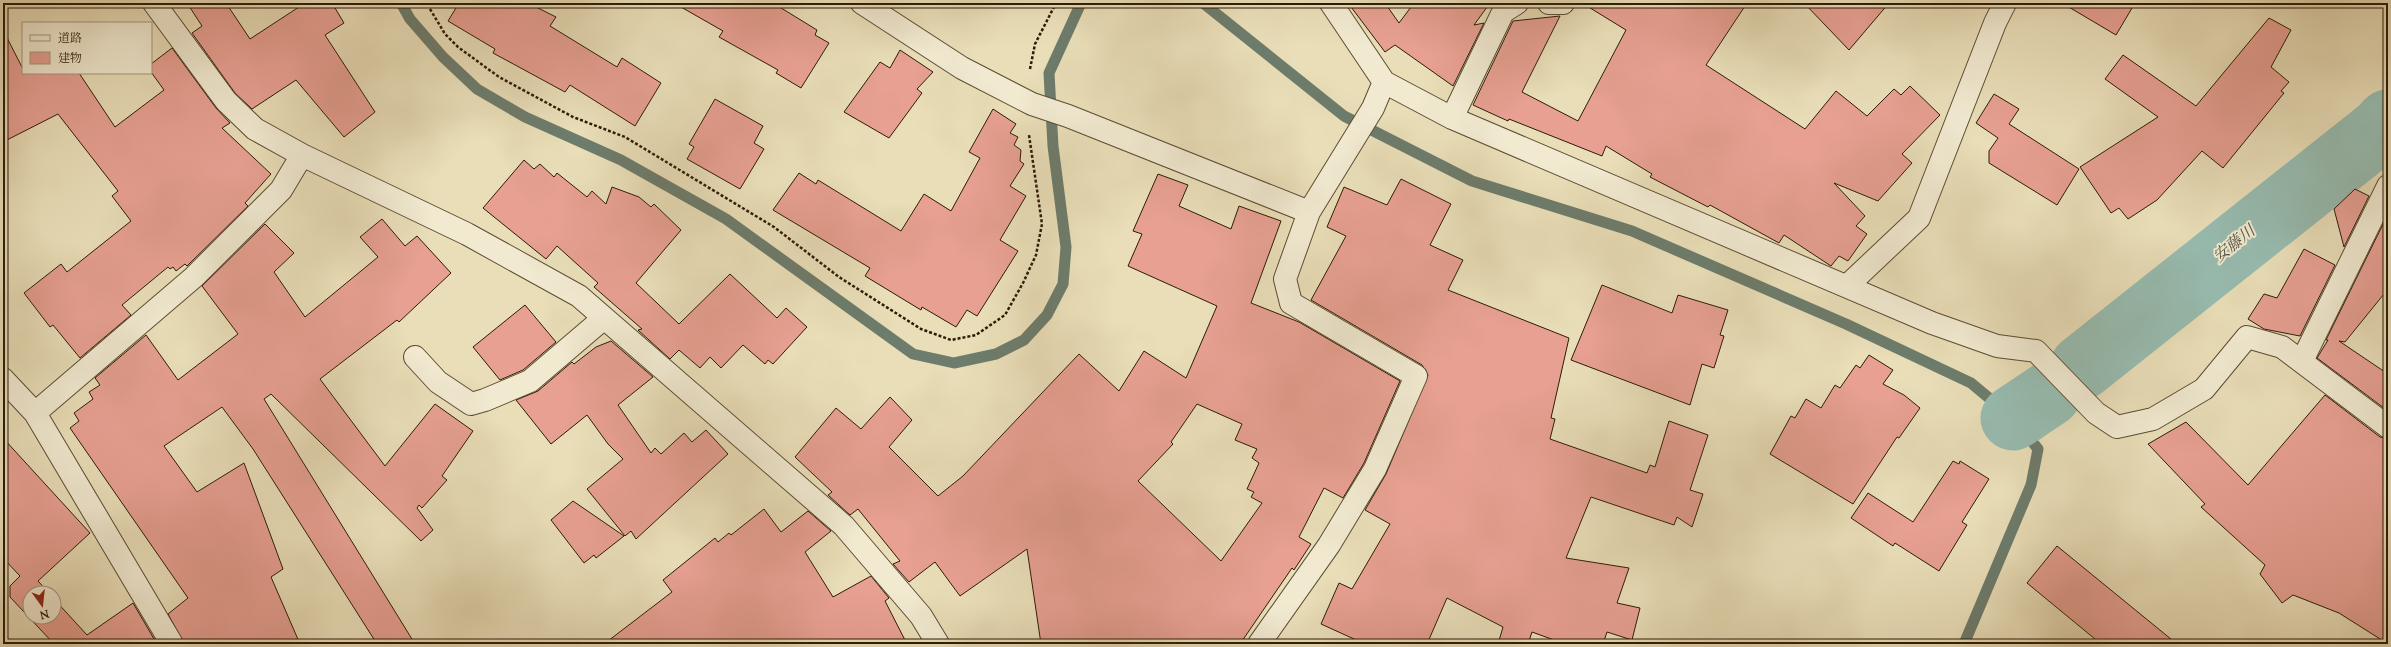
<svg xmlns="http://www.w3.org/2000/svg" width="2391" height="647" font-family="'Sorts Mill Goudy','Noto Serif JP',serif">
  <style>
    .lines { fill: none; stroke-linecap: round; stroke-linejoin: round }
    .stream { stroke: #6d7c6c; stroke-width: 11 }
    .river { stroke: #97bcb0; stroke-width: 65 }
    .building { fill: #e7a092; stroke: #2d1b07; fill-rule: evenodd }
    .minor-casing { stroke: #5c4c33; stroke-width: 24 }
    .path { stroke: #2d1b07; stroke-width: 2.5; stroke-dasharray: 3 2; stroke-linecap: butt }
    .minor { stroke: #f1ead1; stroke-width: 22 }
    .labels { text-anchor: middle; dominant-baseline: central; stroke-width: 4; stroke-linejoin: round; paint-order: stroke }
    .water-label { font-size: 16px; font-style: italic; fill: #525342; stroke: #f1ead1 }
  </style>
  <rect width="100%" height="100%" fill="#e9deb8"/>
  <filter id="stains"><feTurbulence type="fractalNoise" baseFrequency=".005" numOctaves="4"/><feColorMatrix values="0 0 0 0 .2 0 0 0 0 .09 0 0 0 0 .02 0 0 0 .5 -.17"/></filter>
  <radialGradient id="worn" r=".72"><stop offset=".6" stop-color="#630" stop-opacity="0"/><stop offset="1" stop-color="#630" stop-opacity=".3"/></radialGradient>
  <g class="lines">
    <path class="stream" d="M401,3L410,19L443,57L477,89L525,117L621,160L726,219L913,354L954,363L996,354L1024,340L1047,315L1063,284L1066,247L1053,146L1049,73L1081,3
      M1203,3L1344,116L1472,181L1632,231L1846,324L1971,383L2013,418L2038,449L2031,485L1964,644"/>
    <path class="river" d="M2082,367L2382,129L2388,122
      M2013,418L2049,394"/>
  </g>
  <path class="building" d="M187,3H226L250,39L305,3H332L344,23L325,35L375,112L344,137L296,80L252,109L235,93L192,33L202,26Z
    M459,3H528L556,17L550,26L617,67L622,58L661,83L635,126L570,85L565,92L493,53L495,49L448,21Z
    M674,3H773L817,30L815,35L829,43L801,88L776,73L778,70L719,37L723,31Z
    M1348,3H1385L1399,23L1414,3H1490L1474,25L1484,23L1453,86L1395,45L1385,52Z
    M1582,3H1747L1706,65L1805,129L1836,91L1867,116L1894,89L1901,95L1910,86L1940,115L1902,154L1912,163L1878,201L1834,183L1865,216L1856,226L1867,234L1848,261L1839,256L1831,266L1784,235L1779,243L1710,205L1708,207L1650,177L1652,174L1606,146L1602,156L1509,119L1508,121L1473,105L1513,21L1560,16L1522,92L1578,121L1626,30Z
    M1804,3H1889L1849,50Z
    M2062,3H2135L2116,35Z
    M2269,18L2291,30L2271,67L2289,82L2281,91L2284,93L2223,168L2202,151L2157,200L2128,219L2119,208L2111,213L2080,167L2158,117L2105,79L2123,55L2196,106Z
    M3,30L23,69V73H79L115,127L164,90L151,72V64L172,48L216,108L230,123L222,128L271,174L245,203L248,206L187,266L185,264L176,271L173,267L170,269L168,267L122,305L131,315L80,358L53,325L50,327L24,293L61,264L67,272L131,221L112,196L118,191L58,114L3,142Z
    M900,50L933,72L917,89L922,93L889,138L844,112L880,62L890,68Z
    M1994,94L2019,109L2009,124L2079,169L2057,205L1989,163V151L1998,138L1976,123Z
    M715,99L763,126L754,143L764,149L740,189L687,159L694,147L689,144Z
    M993,109L1016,124L1010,133L1018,137L1014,145L1021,150L1020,161L1024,164L1010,186L1026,196L1000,240L1018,251L977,316L967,310L956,327L922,307L921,310L865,276L870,268L773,210L799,173L816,184L818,180L901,231L924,194L951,211L980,158L969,152Z
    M524,160L534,169L540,164L554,177L557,173L587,197L592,191L606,204L612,187L639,197L651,207L654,204L681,230L636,283L679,324L730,274L777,318L786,308L807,327L773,364L768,360L765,364L743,345L721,368L710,357L700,368L679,350L670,359L638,330L642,329L594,287L598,283L557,246L546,259L483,208Z
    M1158,174L1188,185L1179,206L1231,229L1239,206L1281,221L1251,303L1299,322L1400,381L1364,463L1343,498L1324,488L1299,537L1311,544L1294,570L1292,568L1240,644H1041L1027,549L960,596L935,562L909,582L893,564L900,561L858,509L850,515L828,495L832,492L795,457L836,408L861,429L890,397L912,420L889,447L938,496L963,476L1079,354L1119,391L1144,351L1186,378L1217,306L1128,266L1142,234L1133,231ZM1197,404L1242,424L1235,440L1257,449L1252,458L1259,463L1247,489L1254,492L1251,497L1262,503L1221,561L1138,481L1173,444L1171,442Z
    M1401,179L1451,204L1430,245L1463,260L1448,290L1569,338L1551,418L1555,419L1550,439L1647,473L1650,465L1655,467L1669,421L1708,435L1690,490L1703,494L1692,527L1677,517L1674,525L1591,497L1566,558L1629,568L1617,603L1640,608L1632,640L1607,632L1603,644H1565L1532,632L1528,644H1498L1503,627L1447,598L1427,644H1365L1321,624L1339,583L1352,589L1390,524L1365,510L1386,474L1428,375L1422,365L1311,300L1346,236L1327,227L1344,187L1387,205Z
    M2355,189L2369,196L2344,247L2334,209Z
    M2388,214V289L2345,342L2339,341L2385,372L2388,383V411L2317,358L2328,340H2326Z
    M382,219L405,246L417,236L451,273L399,322L397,320L320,379L385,466L435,404L473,431L442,476L447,480L422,508L419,505L417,508L433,530L421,541L271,394L264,399L415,644H377L253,449L222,407L164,446L197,492L244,463L283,569L271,577L300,644H184L168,614L188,598L70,428L79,421L74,413L93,399L89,392L100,385L95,378L146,335L178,380L238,334L202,286L265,224L294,253L274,272L305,317L378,257L360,237Z
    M2304,249L2335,265L2300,336L2264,329L2248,319L2264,294L2277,298Z
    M1602,285L1672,313L1678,295L1728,310L1720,335L1724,336L1714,368L1702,364L1690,405L1571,360Z
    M525,305L556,342L523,370L500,380L473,347Z
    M611,341L653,377L618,405L651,453L655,448L661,454L684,433L692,442L706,430L728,454L636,539L631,531L625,536L587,489L623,459L608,444L587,415L551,444L516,400L538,391L572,362L574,364L596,347Z
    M1869,355L1893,370L1883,384L1904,395L1920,408L1899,438L1897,437L1853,504L1770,454L1791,416L1795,418L1806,399L1821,408L1835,385L1840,388L1856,365L1860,368Z
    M2325,395L2380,437L2388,439V644L2339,613L2293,595L2282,603L2260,574L2265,565L2201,507L2205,504L2148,444L2186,422L2248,485Z
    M3,438L90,533L38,581L49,593H30V617H54V599L87,635L133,603L157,644H54L10,597V586L20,576L3,558Z
    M1953,461L1959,464L1960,461L1989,479L1962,522L1967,525L1939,571L1895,543L1893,546L1851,518L1868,493L1913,522Z
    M573,501L624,536L596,558L594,555L584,563L551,520Z
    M764,509L781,532L808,511L831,531L805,552L833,597L871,576L889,598L885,601L907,644H604L672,592L663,580L715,538L718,542L729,533L731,535Z
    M2057,546L2177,644H2101L2027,583Z"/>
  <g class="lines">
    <defs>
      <path id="minor" d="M154,3L226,101L255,129L302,155L467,234L579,296L844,526L921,616L938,644
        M862,3L962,68L1032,104L1068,116L1309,212
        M1331,3L1384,82L1452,118L1932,323L1997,346L2036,351L2096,413L2117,427L2153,419L2204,389L2247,337L2282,347L2388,427
        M1549,3H1563
        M1452,118L1503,12L1517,3
        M1847,286L1919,218L1995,23L2005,3
        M415,357L438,382L471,404L485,400L530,381L604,318
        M2302,361L2388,186
        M3,379L35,413L172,644
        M35,413L194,277L281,190L302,155
        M1259,644L1329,545L1375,469L1416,376L1291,303L1285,279L1309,212L1373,108L1384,82"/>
    </defs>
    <use href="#minor" class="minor-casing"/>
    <path class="path" d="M430,9L445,34L458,47L499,77L573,117L625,137L774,227L839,277L921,329L951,340L976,335L1005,315L1023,283L1036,255L1042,224L1029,135
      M1030,69L1035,44L1056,3"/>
    <use href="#minor" class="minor"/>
  </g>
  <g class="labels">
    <g class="water-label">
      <text transform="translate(2235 245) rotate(-39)">安藤川</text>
    </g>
  </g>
  <rect width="2391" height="647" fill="none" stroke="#e9deb8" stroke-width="16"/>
  <rect x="4" y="4" width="2383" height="639" fill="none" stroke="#2d1b07" stroke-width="2"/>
  <rect x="8" y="8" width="2375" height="631" fill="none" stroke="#2d1b07"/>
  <rect x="22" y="22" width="130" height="52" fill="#f1ead1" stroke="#a39780"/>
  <rect x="30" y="35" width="20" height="6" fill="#f1ead1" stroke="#a39780"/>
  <text x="58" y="42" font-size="12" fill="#2d1b07">道路</text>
  <rect x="30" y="52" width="20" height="12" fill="#e7a092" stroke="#a39780"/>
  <text x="58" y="62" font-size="12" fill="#2d1b07">建物</text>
  <g transform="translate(42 605) rotate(165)"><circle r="19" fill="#f1ead1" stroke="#a39780"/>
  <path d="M0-3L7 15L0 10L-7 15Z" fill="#8f2418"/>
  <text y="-6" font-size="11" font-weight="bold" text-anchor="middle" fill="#2d1b07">N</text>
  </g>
  <rect width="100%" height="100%" filter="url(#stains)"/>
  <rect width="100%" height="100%" fill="url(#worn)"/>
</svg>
